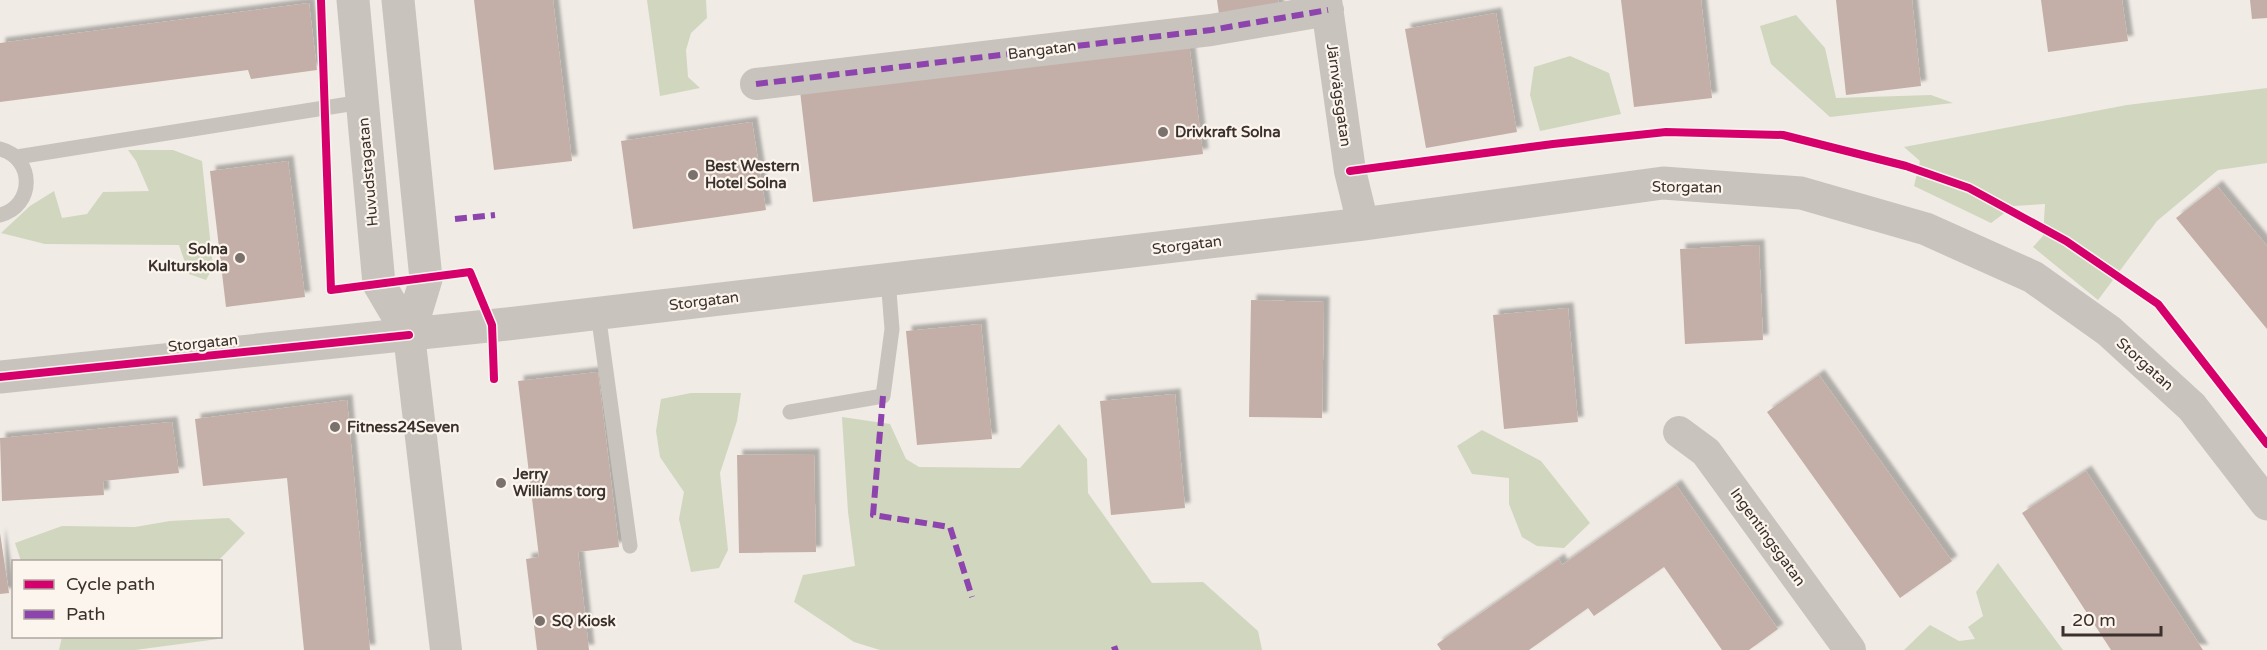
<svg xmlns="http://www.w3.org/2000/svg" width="2267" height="650" font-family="'Varela Round',sans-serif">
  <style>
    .green { fill: #d1d6bf }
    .building { fill: #c3afa7; filter: url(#shadow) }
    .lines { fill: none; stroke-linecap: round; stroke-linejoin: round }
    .service { stroke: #c9c3be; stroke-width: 15 }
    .minor { stroke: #c9c3be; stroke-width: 32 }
    .tertiary { stroke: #c9c3be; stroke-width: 33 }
    .quiet { stroke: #8e44ad; stroke-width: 6; stroke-dasharray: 12 6; stroke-linecap: butt }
    .cycleway-casing { stroke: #fbf5ee; stroke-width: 11 }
    .cycleway { stroke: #d6006c; stroke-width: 8 }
    .poi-dot { fill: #7a716c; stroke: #fbf5ee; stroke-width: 2 }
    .labels { text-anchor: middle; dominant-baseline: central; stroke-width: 4.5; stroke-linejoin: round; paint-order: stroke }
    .street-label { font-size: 15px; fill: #3b302b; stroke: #fbf5ee }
    .poi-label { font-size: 15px; font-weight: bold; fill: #3b302b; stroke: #fbf5ee; text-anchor: start }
  </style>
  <defs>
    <filter id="shadow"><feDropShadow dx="5.5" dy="-5.5" stdDeviation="1.5" flood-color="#0004"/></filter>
  </defs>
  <rect width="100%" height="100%" fill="#f0ebe5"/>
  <path class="green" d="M647,0H706L707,18L691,33L686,50L688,77L700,88L660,96Z
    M1796,15L1825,48L1836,98L1931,95L1953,103L1830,117L1771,64L1760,26Z
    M1570,56L1609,73L1621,114L1540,131L1530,95L1534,67Z
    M2267,88V163L2218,170L2157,221L2098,300L2033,247L2043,236L2045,204L2014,206L1991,223L1914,186L1920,161L1904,147L2127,105Z
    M128,150H173L202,161L213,267L206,280L189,274L179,245L45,244L1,233L30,206L54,191L62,218L87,214L103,192L149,191L136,161Z
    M691,393H741L737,421L720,473L728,550L719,568L691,572L679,519L684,492L660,457L656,431L661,399Z
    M842,417L890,424L906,459L919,467L1020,468L1059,424L1087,459L1088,493L1152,583L1203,582L1258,631L1262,650H880L854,642L794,602L803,575L855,566L848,512Z
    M1482,430L1541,461L1590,523L1564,548L1537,546L1522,537L1509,504V478L1472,474L1457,446Z
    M229,518L245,533L218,561H21L15,543L62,526L135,527L170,521Z
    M1998,563L2063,650H1904L1930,625L1959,641L1975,639L1968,627L1983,616L1976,592Z
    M62,637V636L218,637V639L135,650H59Z"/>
  <path class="building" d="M474,0H553L572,161L494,170Z
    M1217,0H1278L1279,12L1220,21Z
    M1621,0H1701L1712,98L1634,107Z
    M1836,0H1912L1921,86L1846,95Z
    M2041,0H2122L2128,41L2048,52Z
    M2250,0H2267V18L2252,19Z
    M309,3L317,70L251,79L248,70L0,102V43Z
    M1496,13L1517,132L1426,148L1405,29Z
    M1189,43L1203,154L813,202L800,91Z
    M752,122L766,210L633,229L621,141Z
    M288,161L305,297L226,307L210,171Z
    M2217,186L2267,246V329L2176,218Z
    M1759,245L1763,340L1685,344L1680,249Z
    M1251,300L1324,302L1322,418L1249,417Z
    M1568,308L1578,422L1504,429L1493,315Z
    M981,324L992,439L917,445L906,331Z
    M598,372L619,547L578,552L589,650H537L526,559L539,557L518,381Z
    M1819,375L1952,561L1900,598L1767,412Z
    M1175,394L1185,508L1111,515L1100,401Z
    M347,400L370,650H304L287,478L203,486L195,419Z
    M172,422L179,473L103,481L104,495L2,501L0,438Z
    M814,454L816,552L739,553L737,455Z
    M2086,471L2203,650H2111L2022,513Z
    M1676,485L1778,629L1749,650H1722L1664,567L1594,616L1588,608L1529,650H1441L1437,644L1559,559L1562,565Z
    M0,533L9,593L0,594Z"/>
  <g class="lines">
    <path class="service" d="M0,149C35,158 35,206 0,215
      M17,157L362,102
      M598,313L630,546
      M790,412L883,396L892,329L888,279"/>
    <path class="minor" d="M1326,0L1350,171L1363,224
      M756,84L1211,30L1328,10
      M409,335L446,650
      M1679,432L1706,452L1850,650"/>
    <path class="tertiary" d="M353,0L379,284L409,335
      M398,0L426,279L409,335
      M0,377L507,324L1363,224L1663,183L1801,193L1926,229L2033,277L2109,331L2192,407L2267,504"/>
    <path class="quiet" d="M756,84L1211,30L1328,10
      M455,219L495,215
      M883,396L873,515L950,527L972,597
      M1112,650L1118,648"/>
    <defs>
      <path id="cycleway" d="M321,0L331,290L470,272L492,325L494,379
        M1350,171L1553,144L1666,132L1783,135L1906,166L1969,188L2066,241L2158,304L2267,444
        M0,377L409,335"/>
    </defs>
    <use href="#cycleway" class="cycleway-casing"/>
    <use href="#cycleway" class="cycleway"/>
  </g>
  <g class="poi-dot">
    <circle cx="1163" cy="132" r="6"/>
    <circle cx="693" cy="175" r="6"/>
    <circle cx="240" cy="258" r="6"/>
    <circle cx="335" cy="427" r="6"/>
    <circle cx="501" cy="483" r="6"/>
    <circle cx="540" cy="621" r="6"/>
  </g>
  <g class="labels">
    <g class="street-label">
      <text transform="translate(1042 50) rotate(-7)">Bangatan</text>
      <text transform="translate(1339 95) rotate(82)">Järnvägsgatan</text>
      <text transform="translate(368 172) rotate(-95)">Huvudstagatan</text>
      <text transform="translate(1687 187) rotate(1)">Storgatan</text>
      <text transform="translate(1187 245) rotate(-7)">Storgatan</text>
      <text transform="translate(704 301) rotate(-7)">Storgatan</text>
      <text transform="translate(203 343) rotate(-6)">Storgatan</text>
      <text transform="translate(2145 364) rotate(42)">Storgatan</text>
      <text transform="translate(1768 537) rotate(54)">Ingentingsgatan</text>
    </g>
    <g class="poi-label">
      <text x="1175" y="132">Drivkraft Solna</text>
      <text x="705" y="166">Best Western<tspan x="705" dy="17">Hotel Solna</tspan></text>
      <text x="228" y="249" text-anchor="end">Solna<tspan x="228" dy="17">Kulturskola</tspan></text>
      <text x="347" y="427">Fitness24Seven</text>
      <text x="513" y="474">Jerry<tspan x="513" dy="17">Williams torg</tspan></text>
      <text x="552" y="621">SQ Kiosk</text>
    </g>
  </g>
  <rect x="12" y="560" width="210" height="78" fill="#fbf5ee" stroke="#aea6a0" stroke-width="1.5"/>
  <rect x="24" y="580" width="30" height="9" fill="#d6006c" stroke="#aea6a0" stroke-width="1.5"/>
  <text x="66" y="590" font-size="18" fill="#3b302b">Cycle path</text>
  <rect x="24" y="610" width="30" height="9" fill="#8e44ad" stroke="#aea6a0" stroke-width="1.5"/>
  <text x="66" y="620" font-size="18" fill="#3b302b">Path</text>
  <path d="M2063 626v9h98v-9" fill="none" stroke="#3b302b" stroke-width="3"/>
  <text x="2072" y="626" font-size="18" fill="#3b302b" stroke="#fbf5ee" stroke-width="4.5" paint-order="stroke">20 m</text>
</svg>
